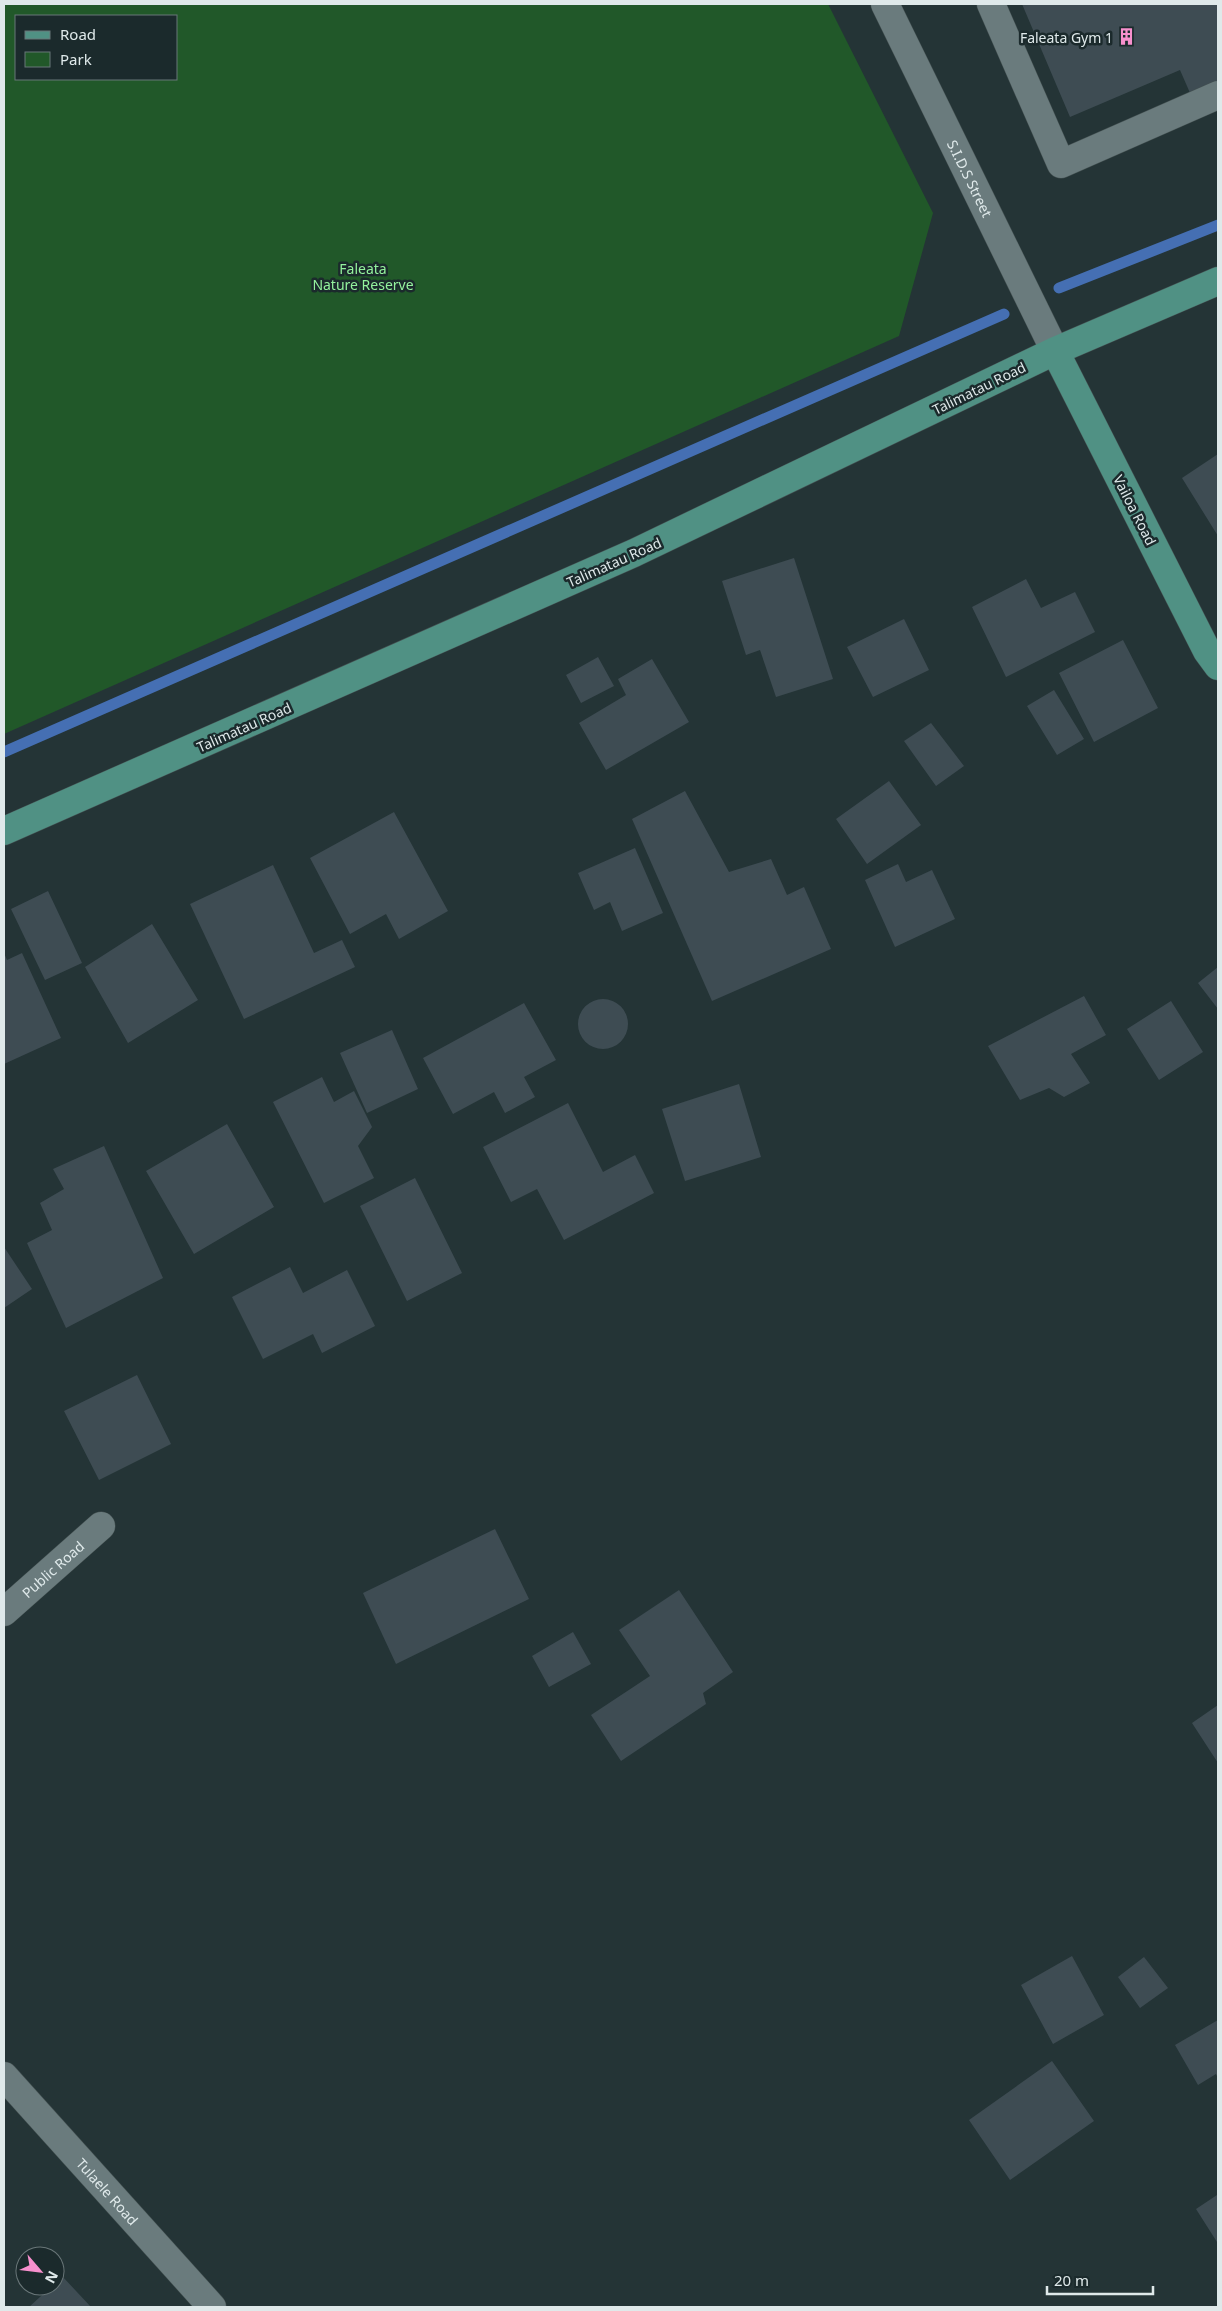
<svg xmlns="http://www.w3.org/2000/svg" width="1222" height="2311" font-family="'Noto Sans',sans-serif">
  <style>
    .green { fill: #215829; fill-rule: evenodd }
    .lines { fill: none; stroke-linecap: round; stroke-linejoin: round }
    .stream { stroke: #456fb3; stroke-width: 11 }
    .building { fill: #3e4c53 }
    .minor-casing { stroke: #445152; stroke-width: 29 }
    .major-casing { stroke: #445152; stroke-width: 29 }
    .minor { stroke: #6a7b7d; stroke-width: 28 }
    .major { stroke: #509184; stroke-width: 28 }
    .labels { text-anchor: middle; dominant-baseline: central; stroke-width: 5; stroke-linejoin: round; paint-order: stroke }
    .poi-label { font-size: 14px; fill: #dfe9ea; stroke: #1b2a2c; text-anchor: end }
    .street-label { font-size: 14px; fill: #dfe9ea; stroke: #1b2a2c }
    .park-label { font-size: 14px; fill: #94f29d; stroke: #1b2a2c }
  </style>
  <rect width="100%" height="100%" fill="#243436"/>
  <path class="green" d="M4,4H828L933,213L899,336L4,734ZM16,16H176V79H16Z"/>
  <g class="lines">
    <path class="stream" d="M1059,288L1218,225
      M4,752L1004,314"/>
  </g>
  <path class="building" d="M1022,4H1218V100L1197,109L1180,70L1070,117Z
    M1218,454V536L1182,478Z
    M794,558L833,679L776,697L760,650L746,655L722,581Z
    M1026,579L1041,608L1075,592L1095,632L1006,677L972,607Z
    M904,619L929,670L873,697L847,647Z
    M1123,640L1158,708L1094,742L1059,673Z
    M598,657L614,686L581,703L566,675Z
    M652,659L689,722L606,770L579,723L626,695L618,679Z
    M1054,690L1084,739L1057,755L1027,706Z
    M931,723L964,766L936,786L904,741Z
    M889,781L921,825L867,864L836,819Z
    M685,791L729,872L771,859L787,895L804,887L831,949L712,1001L632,819Z
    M394,812L448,911L399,939L386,914L350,934L310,858Z
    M635,848L663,913L622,931L610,902L594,910L578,873Z
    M898,864L906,882L932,870L955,919L895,947L865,880Z
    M273,865L314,953L342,940L355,967L244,1019L190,904Z
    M48,891L82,963L45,980L11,909Z
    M152,924L198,1000L128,1043L85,967Z
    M4,953L7,960L22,953L61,1038L4,1064Z
    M1218,967V1009L1198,983Z
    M1084,996L1106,1035L1071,1054L1090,1083L1064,1097L1049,1088L1020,1100L988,1046Z
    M578 1024a25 25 0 1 1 50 0a25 25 0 1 1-50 0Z
    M1171,1001L1203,1052L1159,1080L1127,1029Z
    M524,1003L556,1060L524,1077L535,1097L505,1113L494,1092L453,1114L423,1058Z
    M392,1030L418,1089L367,1113L340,1053Z
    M322,1077L334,1102L354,1091L372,1127L358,1146L374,1178L324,1203L273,1102Z
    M739,1084L761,1157L685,1181L662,1109Z
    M568,1103L603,1172L635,1155L654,1193L564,1240L537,1189L511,1202L483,1147Z
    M227,1124L274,1207L194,1254L146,1171Z
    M104,1146L163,1278L66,1328L27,1243L52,1230L40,1203L64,1189L53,1169Z
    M415,1178L462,1273L407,1301L360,1206Z
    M4,1247L32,1289L4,1308Z
    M290,1267L303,1293L347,1270L375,1326L322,1353L313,1334L263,1359L232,1297Z
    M137,1375L171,1444L99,1480L64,1411Z
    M495,1529L529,1599L396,1664L363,1593Z
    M679,1590L733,1672L703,1693L706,1704L621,1761L591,1715L650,1676L619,1630Z
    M573,1632L591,1664L549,1687L532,1656Z
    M1218,1705V1763L1192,1723Z
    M1072,1956L1104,2015L1053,2044L1021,1985Z
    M1144,1957L1168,1988L1140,2008L1118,1977Z
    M1218,2020V2078L1216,2074L1198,2085L1175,2045Z
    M1052,2061L1094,2121L1010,2180L969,2120Z
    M1217,2195L1218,2241L1217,2242L1196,2209Z
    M62,2276L91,2307H29L52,2286H55Z"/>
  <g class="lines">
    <defs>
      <g id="minor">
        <path id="s1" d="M885,4L1055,351"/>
        <path d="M991,4L1061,164L1218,95"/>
        <path id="s2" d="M4,1612L101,1526"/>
        <path id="s3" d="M4,2076L212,2307"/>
      </g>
      <path id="major" d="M1055,351L1207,651L1218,666
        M4,831L634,553L1055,351L1218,281"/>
    </defs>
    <use href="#minor" class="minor-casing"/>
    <use href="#major" class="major-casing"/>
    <use href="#minor" class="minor"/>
    <use href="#major" class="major"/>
  </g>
  <defs>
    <symbol id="building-bare" viewBox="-9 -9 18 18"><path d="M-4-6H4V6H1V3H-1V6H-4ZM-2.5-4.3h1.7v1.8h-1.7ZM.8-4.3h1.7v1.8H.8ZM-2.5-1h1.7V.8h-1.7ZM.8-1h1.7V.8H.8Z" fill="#f790cd" stroke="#1b2a2c" stroke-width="2.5" paint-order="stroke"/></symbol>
  </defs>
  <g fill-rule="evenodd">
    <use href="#building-bare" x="1114" y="24" width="25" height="25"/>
  </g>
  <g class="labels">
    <g class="poi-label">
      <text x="1113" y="37">Faleata Gym 1</text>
    </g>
    <g class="street-label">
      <text stroke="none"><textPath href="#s1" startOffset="194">S.I.D.S Street</textPath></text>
      <text transform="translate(979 388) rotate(-26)">Talimatau Road</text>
      <text transform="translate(1135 510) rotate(63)">Vailoa Road</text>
      <text transform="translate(614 562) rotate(-24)">Talimatau Road</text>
      <text transform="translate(244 727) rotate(-24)">Talimatau Road</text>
      <text stroke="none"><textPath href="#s2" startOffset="65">Public Road</textPath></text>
      <text stroke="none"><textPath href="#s3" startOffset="155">Tulaele Road</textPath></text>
    </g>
    <g class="park-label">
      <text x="363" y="268">Faleata<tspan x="363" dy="16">Nature Reserve</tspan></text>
    </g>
  </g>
  <rect width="1222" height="2311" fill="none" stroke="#dfe9ea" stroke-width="10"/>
  <rect x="15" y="15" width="162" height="65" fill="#1b2a2c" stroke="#697678"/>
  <rect x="25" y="31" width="25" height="8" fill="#509184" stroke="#697678"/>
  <text x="60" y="40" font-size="15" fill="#dfe9ea">Road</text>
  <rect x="25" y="52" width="25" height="15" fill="#215829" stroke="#697678"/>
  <text x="60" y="65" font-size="15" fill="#dfe9ea">Park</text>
  <g transform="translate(40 2271) rotate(118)"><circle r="24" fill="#1b2a2c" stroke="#697678"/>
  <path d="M0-4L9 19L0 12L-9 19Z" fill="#f790cd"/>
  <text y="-8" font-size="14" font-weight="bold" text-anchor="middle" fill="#dfe9ea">N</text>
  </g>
  <path d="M1047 2286v8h106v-8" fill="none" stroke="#dfe9ea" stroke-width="2.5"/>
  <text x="1054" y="2286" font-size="15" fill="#dfe9ea" stroke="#1b2a2c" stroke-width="4" paint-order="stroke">20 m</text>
</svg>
